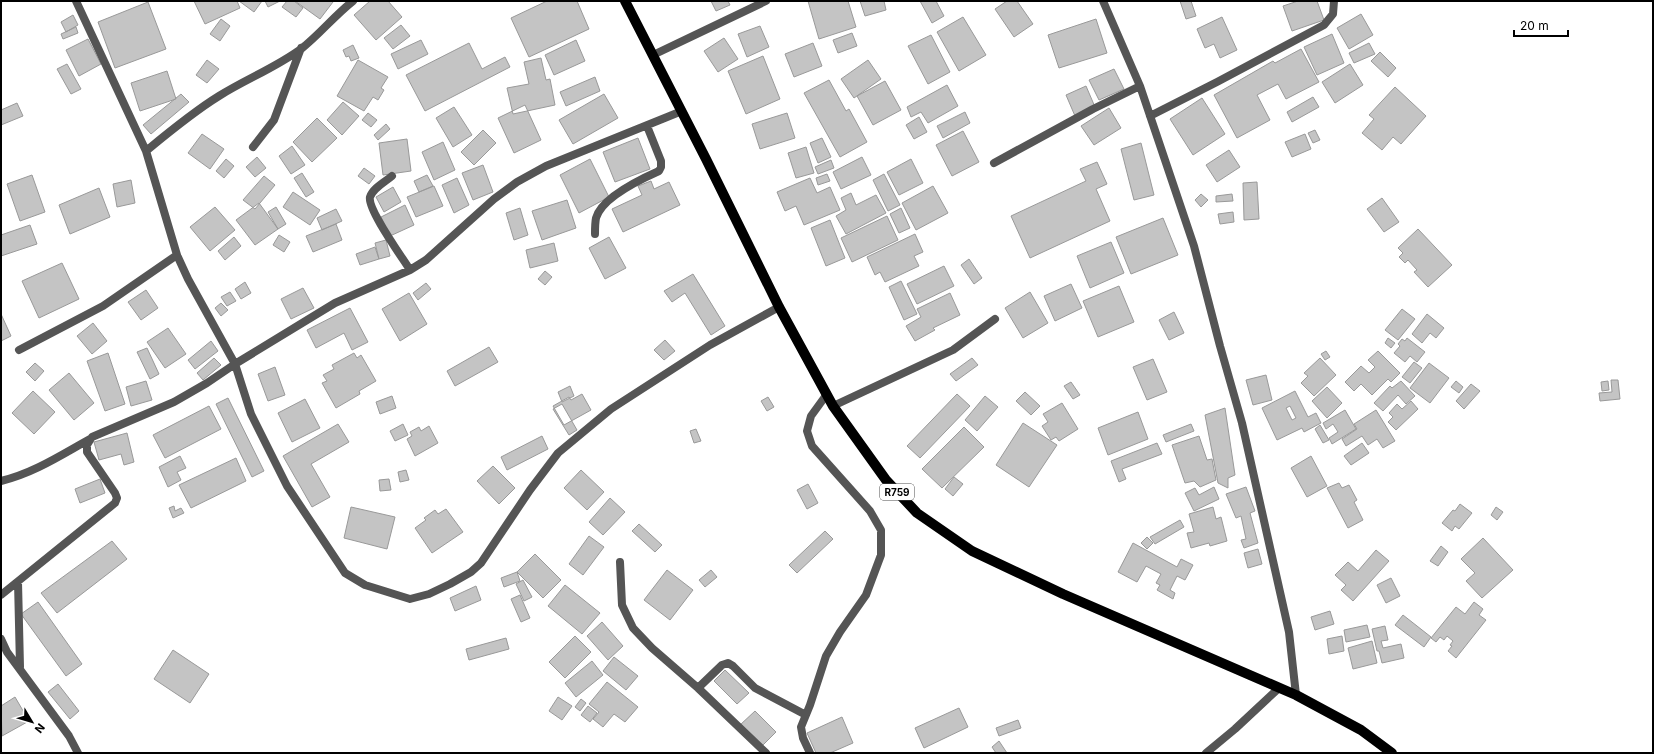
<svg xmlns="http://www.w3.org/2000/svg" width="1654" height="754" font-family="Inter,sans-serif">
  <style>
    .building { fill: #c4c4c4; stroke: #999; fill-rule: evenodd }
    .lines { fill: none; stroke-linecap: round; stroke-linejoin: round }
    .street { stroke: #555; stroke-width: 8 }
    .primary { stroke: #000; stroke-width: 10 }
    .labels { text-anchor: middle; dominant-baseline: central; stroke-width: 3.5; stroke-linejoin: round; paint-order: stroke }
    .shield { fill: #fff; stroke: #4c4c4c; stroke-width: 1 }
    .shield-label { font-size: 10px; font-weight: bold; fill: #000 }
  </style>
  <rect width="100%" height="100%" fill="#fff"/>
  <path class="building" d="M194,1H237L240,8L205,24Z
    M239,1H262L254,12Z
    M265,1H280L268,7Z
    M287,1H294L303,8L296,17L282,7Z
    M295,1H332L333,2L320,19Z
    M370,1H388L402,17L376,40L354,15Z
    M547,1H577L589,29L529,57L511,18Z
    M711,1H728L730,5L716,11Z
    M808,1H848L856,27L819,39Z
    M860,1H884L886,10L865,16Z
    M920,1H936L944,16L932,23Z
    M1007,1H1017L1033,24L1014,37L995,9Z
    M1180,1H1191L1196,16L1186,19Z
    M1298,1H1317L1324,20L1292,31L1283,6Z
    M148,2L166,49L115,68L98,22Z
    M1361,14L1373,35L1349,49L1337,28Z
    M73,15L78,25L66,32L61,22Z
    M963,17L986,55L959,71L937,32Z
    M1222,17L1237,50L1220,58L1214,44L1205,48L1197,29Z
    M221,19L230,26L220,41L210,34Z
    M1096,19L1107,53L1059,68L1048,35Z
    M401,25L410,36L393,49L384,38Z
    M760,26L769,47L747,57L738,34Z
    M76,27L78,33L63,39L61,34Z
    M852,33L857,46L838,53L833,40Z
    M1332,34L1344,63L1317,75L1304,47Z
    M931,35L950,72L928,84L908,46Z
    M724,38L738,59L718,72L704,51Z
    M88,39L101,64L79,76L66,50Z
    M421,40L428,54L398,69L391,54Z
    M576,40L585,61L554,75L545,55Z
    M469,43L482,69L505,57L510,67L425,111L406,75Z
    M813,43L822,66L794,77L785,54Z
    M1369,43L1375,54L1354,63L1349,53Z
    M353,45L359,58L351,61L349,56L346,57L343,50Z
    M1301,49L1319,82L1286,99L1278,84L1257,95L1270,120L1237,138L1214,95L1273,61L1275,63Z
    M1380,52L1396,68L1388,77L1371,61Z
    M763,56L780,99L746,114L728,71Z
    M541,58L546,80L550,79L555,105L513,114L507,88L529,84L524,62Z
    M207,60L219,69L207,83L196,75Z
    M358,60L388,77L381,88L384,90L378,100L373,97L364,111L337,96Z
    M868,60L881,79L854,98L841,79Z
    M67,64L81,89L71,94L57,69Z
    M1350,64L1363,85L1335,103L1322,82Z
    M1114,69L1124,89L1099,100L1089,80Z
    M167,71L176,99L140,111L131,83Z
    M595,77L600,91L566,106L560,92Z
    M829,80L846,111L849,109L867,142L840,157L804,93Z
    M885,81L901,110L873,125L857,96Z
    M947,85L958,106L928,123L921,112L911,117L907,107Z
    M1086,86L1095,107L1075,116L1066,95Z
    M1395,87L1426,116L1401,144L1393,137L1382,150L1362,133L1374,119L1369,115Z
    M181,94L189,102L151,134L143,125Z
    M604,94L618,118L573,144L559,120Z
    M1313,97L1319,107L1292,122L1287,112Z
    M1202,98L1225,134L1193,155L1170,119Z
    M343,102L359,116L342,135L327,120Z
    M17,103L23,116L1,125V110Z
    M525,105L541,140L514,153L498,118Z
    M454,107L472,135L453,147L436,118Z
    M1109,108L1121,128L1094,145L1081,126Z
    M965,112L970,123L943,138L937,126Z
    M368,113L377,120L371,127L362,120Z
    M787,113L795,138L760,149L752,124Z
    M919,117L927,132L914,139L906,125Z
    M317,118L337,138L312,162L293,142Z
    M386,124L390,129L378,140L374,135Z
    M483,130L496,143L474,165L461,152Z
    M1315,130L1320,140L1313,143L1308,133Z
    M963,131L979,162L952,176L936,145Z
    M202,134L224,149L210,169L188,153Z
    M1305,134L1311,149L1292,157L1285,142Z
    M638,138L650,169L615,182L603,152Z
    M822,138L831,157L818,163L810,143Z
    M407,139L411,171L383,175L379,143Z
    M443,142L455,170L434,180L422,152Z
    M1141,143L1154,195L1134,200L1121,149Z
    M292,146L305,165L291,174L279,156Z
    M806,147L814,173L796,178L788,153Z
    M1229,150L1240,167L1217,182L1206,165Z
    M257,157L266,168L255,177L246,167Z
    M862,157L871,175L841,189L833,172Z
    M226,159L234,166L224,178L216,171Z
    M590,159L609,197L579,213L560,175Z
    M911,159L923,183L899,195L887,172Z
    M831,160L834,168L818,174L815,167Z
    M1097,162L1107,184L1096,189L1110,221L1030,258L1011,216L1086,181L1080,169Z
    M483,165L493,192L473,200L462,173Z
    M364,168L375,176L369,184L358,176Z
    M302,173L314,192L306,197L294,178Z
    M827,174L830,181L818,185L816,178Z
    M884,174L900,205L888,211L873,180Z
    M32,175L45,212L20,221L7,184Z
    M427,175L433,186L419,192L414,181Z
    M264,176L275,185L255,209L243,200Z
    M457,178L469,205L454,213L442,185Z
    M810,178L817,193L830,187L840,210L804,225L796,206L785,211L777,192Z
    M131,180L135,203L117,207L113,184Z
    M651,181L654,189L669,182L680,205L623,232L612,209L642,195L638,186Z
    M1257,182L1259,219L1244,220L1243,183Z
    M434,186L443,206L416,217L407,197Z
    M933,186L948,213L916,230L902,203Z
    M393,187L401,202L384,212L376,197Z
    M99,188L110,217L70,234L59,205Z
    M293,192L320,210L310,225L283,207Z
    M851,193L856,205L876,195L886,213L846,234L836,216L846,210L841,198Z
    M1201,194L1208,200L1201,207L1195,200Z
    M1232,194L1233,201L1216,202V196Z
    M1382,198L1399,222L1384,232L1367,209Z
    M567,200L576,228L542,240L532,211Z
    M259,203L278,229L255,245L236,220Z
    M405,205L414,225L390,236L381,217Z
    M215,207L235,230L210,251L190,227Z
    M276,207L286,224L278,229L268,212Z
    M520,208L528,235L514,240L506,213Z
    M901,208L910,228L899,233L890,214Z
    M336,209L342,221L322,230L317,218Z
    M1233,212L1234,222L1220,224L1218,214Z
    M887,216L898,240L852,262L841,238Z
    M1163,218L1178,255L1131,274L1116,237Z
    M830,220L845,258L826,266L811,228Z
    M336,224L342,240L313,252L306,236Z
    M30,225L37,244L1,256V235Z
    M1418,229L1452,265L1428,287L1414,272L1417,270L1408,260L1405,263L1399,257L1403,253L1398,248Z
    M915,234L923,252L914,256L919,266L885,282L880,272L875,275L867,257Z
    M279,235L290,242L284,252L273,245Z
    M234,237L241,246L225,260L218,251Z
    M609,237L626,268L605,279L589,248Z
    M386,240L390,256L379,259L375,243Z
    M1111,242L1124,273L1090,288L1077,256Z
    M554,243L558,261L530,268L526,250Z
    M375,247L379,259L360,265L356,254Z
    M969,259L982,278L974,284L961,265Z
    M62,263L79,299L39,318L22,281Z
    M944,266L954,286L917,304L907,284Z
    M545,271L552,277L545,285L538,279Z
    M693,274L725,326L711,335L685,293L672,302L664,291Z
    M901,281L917,314L904,320L889,287Z
    M245,282L251,293L241,299L235,289Z
    M426,283L431,289L418,300L413,293Z
    M1071,284L1082,308L1055,321L1044,296Z
    M1119,286L1134,322L1098,337L1083,301Z
    M303,288L314,308L291,319L281,299Z
    M146,290L158,308L141,320L128,302Z
    M230,292L236,301L227,306L221,297Z
    M1030,292L1048,323L1023,338L1005,308Z
    M409,293L427,324L400,341L382,309Z
    M950,293L960,315L933,328L935,330L915,341L906,326L921,317L917,309Z
    M221,303L228,310L221,316L215,308Z
    M350,308L368,342L352,350L344,333L316,348L307,330Z
    M1402,309L1415,319L1398,340L1385,330Z
    M1174,312L1184,333L1169,340L1159,320Z
    M1,314L11,336L1,341Z
    M1427,314L1444,328L1436,338L1430,333L1422,343L1412,334Z
    M93,323L107,341L92,354L77,336Z
    M168,328L186,354L165,368L147,342Z
    M1388,338L1395,343L1391,348L1385,343Z
    M1407,338L1425,352L1417,362L1410,356L1405,362L1394,353L1400,346L1398,344L1402,339L1405,341Z
    M665,340L675,351L664,360L654,350Z
    M211,341L218,351L195,369L188,360Z
    M489,347L498,362L455,386L447,371Z
    M147,348L159,374L150,379L137,352Z
    M1326,351L1330,357L1325,360L1321,354Z
    M1378,351L1400,373L1391,382L1388,379L1372,395L1361,384L1354,391L1345,382L1361,366L1369,373L1375,367L1368,360Z
    M108,353L125,404L105,411L87,361Z
    M354,353L357,358L361,355L376,381L359,391L360,394L336,408L322,383L327,381L323,375L334,369L332,365Z
    M214,358L221,365L203,380L197,373Z
    M972,358L978,365L956,381L950,374Z
    M1320,358L1336,375L1314,396L1301,383L1308,376L1304,373Z
    M1153,359L1167,392L1147,400L1133,367Z
    M1414,362L1422,368L1410,383L1402,377Z
    M35,363L44,371L35,381L26,372Z
    M1429,363L1449,378L1430,403L1410,388Z
    M275,367L285,395L268,401L258,374Z
    M69,373L94,403L74,420L49,390Z
    M1266,375L1272,400L1253,405L1246,380Z
    M1611,380H1618L1620,399L1600,401L1599,393L1612,392Z
    M146,381L152,400L131,406L126,387Z
    M1401,381L1415,396L1406,404L1398,395L1383,411L1374,403L1390,386L1392,388Z
    M1456,381L1463,387L1459,393L1451,387Z
    M1608,381L1609,390L1602,391L1601,382Z
    M1071,382L1080,395L1073,399L1064,386Z
    M1471,384L1480,391L1464,409L1456,401Z
    M570,386L574,396L562,402L558,392Z
    M1327,387L1342,403L1327,418L1312,401Z
    M33,391L55,412L34,434L12,413Z
    M1295,391L1308,417L1316,413L1321,423L1304,432L1302,428L1277,440L1262,408ZM1290,406L1296,418L1292,420L1286,408Z
    M1025,392L1040,406L1031,415L1016,401Z
    M582,394L591,410L564,425L553,406L569,397L571,400Z
    M957,394L970,406L920,458L907,446Z
    M392,396L396,408L380,414L376,402Z
    M985,396L998,407L977,431L965,420Z
    M768,397L774,407L767,411L761,401Z
    M228,398L264,471L252,477L216,404Z
    M305,399L320,428L292,442L278,413Z
    M1411,401L1418,409L1396,430L1388,422L1393,417L1389,413L1397,404L1402,409Z
    M1062,403L1078,429L1059,441L1056,437L1051,440L1042,426L1048,422L1043,414Z
    M562,404L577,430L569,435L553,409Z
    M209,406L221,429L165,458L153,435Z
    M1225,408L1235,475L1228,478V488L1218,483L1205,415Z
    M1345,410L1356,429L1332,444L1329,438L1338,432L1333,424L1326,429L1323,423Z
    M1376,410L1395,441L1383,448L1377,439L1368,445L1362,436L1346,446L1342,439L1357,429L1354,424Z
    M1138,412L1148,439L1108,455L1098,428Z
    M1023,423L1057,445L1029,487L996,465Z
    M338,424L349,442L311,464L330,497L312,507L283,456Z
    M403,424L408,435L395,441L390,431Z
    M1191,424L1194,431L1166,442L1163,435Z
    M1320,425L1329,440L1323,443L1315,429Z
    M429,426L438,443L415,456L407,439L412,436L410,432L419,427L421,431Z
    M964,427L984,447L942,488L922,469Z
    M696,429L701,441L694,443L690,431Z
    M127,433L134,462L124,465L121,454L99,460L94,442Z
    M542,436L548,449L507,470L501,457Z
    M1199,436L1207,460L1212,459L1216,480L1200,487L1194,481L1185,483L1172,445Z
    M1157,443L1162,454L1122,469L1126,479L1119,482L1111,461Z
    M1362,443L1369,453L1351,465L1344,456Z
    M180,456L186,468L177,472L181,480L168,487L159,467Z
    M1311,456L1327,486L1307,497L1291,468Z
    M236,458L246,481L191,508L179,485Z
    M493,466L515,488L499,504L477,481Z
    M406,470L409,480L400,482L398,472Z
    M581,470L604,492L587,510L564,488Z
    M954,477L963,484L953,496L945,489Z
    M100,479L105,493L80,503L75,489Z
    M389,479L391,490L380,491L379,480Z
    M1339,483L1342,488L1349,485L1357,500L1354,502L1363,520L1348,528L1327,488Z
    M808,484L818,503L807,509L797,490Z
    M1214,487L1219,499L1194,511L1185,493L1195,488L1199,495Z
    M1246,487L1255,511L1250,513L1258,543L1244,548L1241,540L1246,539L1241,516L1236,518L1226,494Z
    M610,498L625,512L603,535L589,522Z
    M1460,504L1472,513L1459,529L1455,526L1452,531L1442,523L1453,510L1455,511Z
    M174,506L175,511L181,508L184,513L173,518L169,508Z
    M351,507L395,517L387,549L344,538Z
    M1213,507L1216,519L1221,517L1227,541L1210,546L1209,543L1191,548L1187,533L1194,532L1189,514Z
    M1496,507L1503,512L1497,520L1491,515Z
    M446,509L463,532L432,553L415,528L426,520L424,518L435,510L438,514Z
    M1180,520L1184,527L1155,544L1150,537Z
    M639,524L662,545L655,552L632,531Z
    M825,531L833,539L797,573L789,565Z
    M589,536L604,547L583,575L569,564Z
    M1147,537L1153,543L1147,549L1141,543Z
    M1483,538L1513,570L1482,598L1466,581L1475,573L1461,559Z
    M112,541L127,559L57,613L41,593Z
    M1133,543L1177,567L1181,559L1193,565L1185,580L1177,576L1170,590L1175,593L1173,599L1157,590L1160,585L1156,583L1161,574L1146,566L1137,582L1118,572Z
    M1441,546L1448,552L1438,566L1430,561Z
    M1258,549L1262,564L1248,568L1244,553Z
    M1376,550L1389,561L1353,601L1341,590L1346,585L1335,575L1348,562L1358,571Z
    M535,554L561,580L543,598L517,572Z
    M667,570L693,590L670,620L644,600Z
    M711,570L717,577L705,587L699,580Z
    M517,572L520,581L504,587L501,578Z
    M1391,578L1400,596L1386,603L1377,585Z
    M523,580L532,597L524,601L516,584Z
    M565,585L600,613L582,634L548,606Z
    M476,586L481,600L455,611L450,598Z
    M520,595L530,618L521,622L511,599Z
    M38,602L82,664L66,676L21,614Z
    M1474,602L1483,609L1479,615L1486,620L1456,658L1448,651L1452,646L1450,645L1453,641L1447,636L1444,640L1440,637L1436,642L1431,638L1456,607L1465,614Z
    M1330,611L1334,624L1315,630L1311,617Z
    M1403,615L1431,637L1424,647L1395,625Z
    M602,622L623,646L608,660L587,636Z
    M1367,625L1370,637L1346,642L1344,630Z
    M1385,626L1388,640L1381,641L1383,648L1401,644L1404,658L1382,663L1379,651H1377L1372,629Z
    M575,636L591,652L565,678L549,662Z
    M1342,636L1344,651L1329,654L1327,639Z
    M506,638L509,649L469,660L466,649Z
    M1372,641L1377,663L1353,669L1348,648Z
    M173,650L209,674L190,703L154,679Z
    M614,657L638,676L626,690L603,671Z
    M592,661L603,675L576,697L565,683Z
    M725,670L749,693L737,704L714,681Z
    M607,682L638,707L625,722L614,714L603,727L593,719L599,712L589,704Z
    M58,684L79,711L70,719L48,692Z
    M15,697L29,721L2,736L1,706Z
    M558,697L572,706L562,720L549,711Z
    M581,699L586,703L580,711L575,707Z
    M588,706L597,713L590,722L581,715Z
    M959,708L968,727L924,748L915,728Z
    M755,711L776,732L761,747L740,725Z
    M842,717L853,743L830,753H816L807,733Z
    M1018,720L1021,728L999,736L996,728Z
    M999,741L1007,753H996L992,747Z"/>
  <g class="lines">
    <path class="street" d="M76,1L146,151L177,255L188,279L235,364L251,414L287,486L345,573L365,585L410,599L429,594L450,584L471,572L481,563L530,490L558,453L611,409L710,345L779,307
      M1103,1L1140,86L1194,246L1220,346L1242,423L1289,632L1296,695
      M653,55L766,1
      M1150,116L1217,82L1324,25L1333,14L1334,1
      M253,147L274,120L301,48
      M146,151C169,132 193,112 219,96C246,79 275,68 301,49C320,34 334,16 353,1
      M994,163L1093,109L1140,86
      M392,176C385,182 373,188 370,197C367,209 402,257 410,270
      M595,234C595,229 595,223 596,218C602,197 641,179 659,171L661,167V161L647,126
      M19,350L103,306L177,255
      M833,406L953,350L995,319
      M1,481C34,473 61,455 90,439
      M620,562L622,605L633,628L652,648L698,688L766,753
      M18,582L20,667
      M1,595L115,503L117,498L115,493L87,452V445L92,437L174,402L207,383L235,364L335,303L410,270L426,260L494,199L517,182L546,166L682,111
      M1,639L7,652L69,736L78,753
      M698,688L722,665L728,663L733,666L755,688L806,715
      M810,753L803,738L801,727L810,705L826,656L840,632L866,595L881,555V530L870,511L812,446L807,431L811,416L827,394
      M1206,753L1235,729L1279,688"/>
    <path class="primary" d="M625,1L706,159L779,307L833,406L886,480L917,513L972,551L1063,594L1296,695L1361,730L1392,753"/>
  </g>
  <g class="labels">
    <rect class="shield" x="880" y="484" width="34" height="16" rx="3"/>
    <g class="shield-label">
      <text x="897" y="492">R759</text>
    </g>
  </g>
  <rect width="1654" height="754" fill="none" stroke="#000000" stroke-width="4"/>
  <g transform="translate(32 722) rotate(128)" stroke="#ffffff" stroke-width="3" paint-order="stroke">
  <path d="M0-3L7 15L0 10L-7 15Z" fill="#000000"/>
  <text y="-6" font-size="11" font-weight="bold" text-anchor="middle" fill="#000000">N</text>
  </g>
  <path d="M1514 30v6h54v-6" fill="none" stroke="#000000" stroke-width="2"/>
  <text x="1520" y="30" font-size="12" fill="#000000" stroke="#ffffff" stroke-width="3" paint-order="stroke">20 m</text>
</svg>
